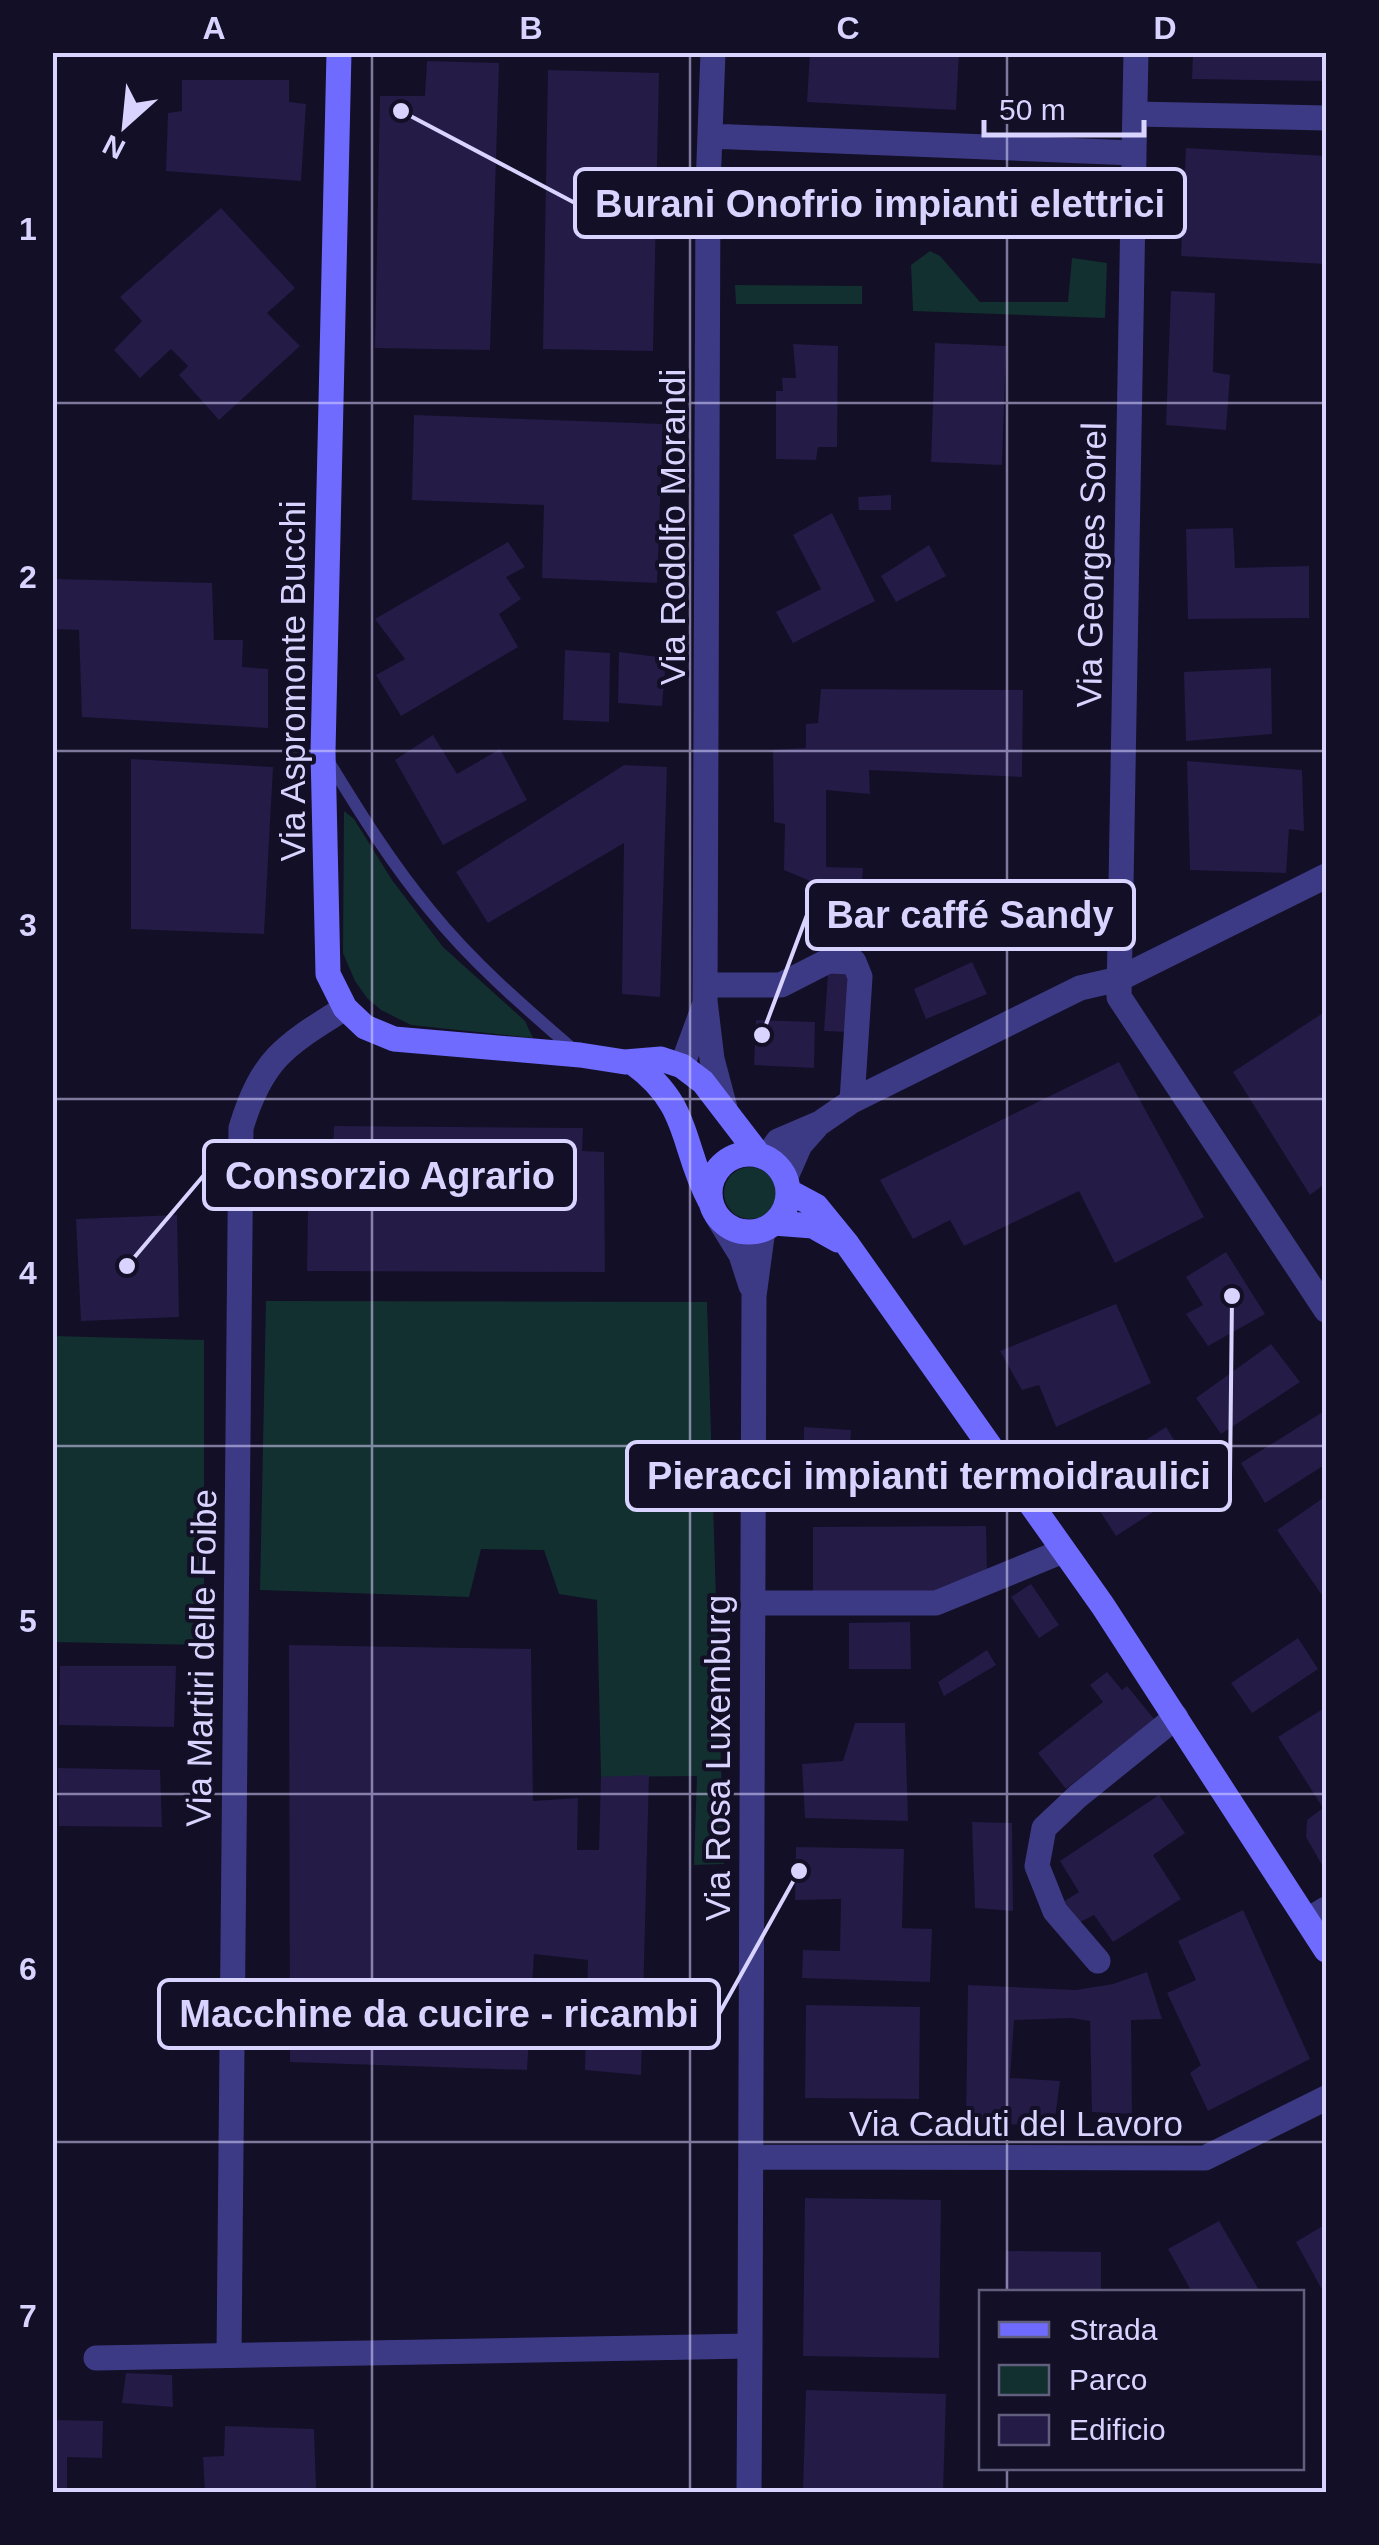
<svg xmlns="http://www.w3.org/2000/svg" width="1379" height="2545" font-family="Arial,sans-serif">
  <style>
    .green { fill: #12302f }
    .building { fill: #241b47 }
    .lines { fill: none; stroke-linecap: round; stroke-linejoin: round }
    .lane { stroke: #3d3a85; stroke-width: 12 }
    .street { stroke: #3d3a85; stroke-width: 25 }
    .secondary { stroke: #6f6bff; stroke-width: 25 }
    .grid { fill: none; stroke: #d9d4ff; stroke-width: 2.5; stroke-opacity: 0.55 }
    .labels { text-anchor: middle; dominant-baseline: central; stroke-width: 8; stroke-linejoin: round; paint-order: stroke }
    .street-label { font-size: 35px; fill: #d9d4ff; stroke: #130f26 }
    .leader { fill: none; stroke: #d9d4ff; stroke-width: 4 }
    .callout-dot { fill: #d9d4ff; stroke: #130f26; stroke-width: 4 }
    .callout { fill: #130f26; stroke: #d9d4ff; stroke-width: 4 }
    .callout-label { font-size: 38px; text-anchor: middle; font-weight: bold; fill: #d9d4ff }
    .neatline { fill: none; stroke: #d9d4ff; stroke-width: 4 }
    .grid-label { font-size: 32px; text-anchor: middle; font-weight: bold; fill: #d9d4ff }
  </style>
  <rect width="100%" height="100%" fill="#130f26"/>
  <path class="green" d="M930,251L940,256L980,302H1068L1072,258L1107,263L1105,318L913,311L911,265Z
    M735,285L862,286V304H736Z
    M344,811L354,819L392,880L443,947L525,1021L533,1038L411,1025L381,1010L367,998L355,981L343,953Z
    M724 1193a26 26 0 1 1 52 0a26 26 0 1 1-52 0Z
    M266,1301L707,1302L724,1864L694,1865L697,1776L601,1777L597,1600L559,1594L544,1550L481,1549L469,1597L260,1590Z
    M53,1336L204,1340V1645L53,1642Z"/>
  <path class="building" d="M810,52H959L956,110L807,102Z
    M1193,52H1326V81L1192,79Z
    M427,61L499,63L490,350L375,348L380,96H425Z
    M548,70L659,73L653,351L543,349Z
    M182,80H289V102L306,104L301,181L166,171L168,113L182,111Z
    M1186,148L1326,156V264L1181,256Z
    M221,208L295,288L267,313L300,346L219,420L179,375L188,366L171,349L140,378L114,350L142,321L120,297Z
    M1171,291L1215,293L1213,372L1230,375L1226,430L1166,425Z
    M935,343L1006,346L1002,465L931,462Z
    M793,344L838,346L837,447H818L816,460L776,459V391H783L782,378H796Z
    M414,415L663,424L657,583L542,578L544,505L412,500Z
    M891,495V510H859L858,497Z
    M832,513L875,601L793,643L776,612L821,589L793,535Z
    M1233,528L1235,568L1309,566V618L1188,619L1186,529Z
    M508,542L525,567L506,577L521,599L499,614L518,647L401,716L376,675L405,659L375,619Z
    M929,545L946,576L896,602L881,576Z
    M56,579L212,583L214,640H243L242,667L268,669V728L82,717L79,630L55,629Z
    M565,650L610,653L609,722L563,720Z
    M619,652L666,658L662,706L618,703Z
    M1271,668L1272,734L1186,741L1184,672Z
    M821,689L1023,690L1022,777L869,770L870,794L826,790V867L863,868L860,911L850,935L815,932L817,884L784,870L785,824L774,822L773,750L806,748V724L818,723Z
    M433,735L457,774L500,749L527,800L443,845L395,760Z
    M131,759L273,767L264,934L131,929Z
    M1187,761L1302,770L1304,831L1289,829L1286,873L1190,870Z
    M624,765L667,767L660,997L622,994L624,843L488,923L456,872Z
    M972,962L987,994L926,1019L914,989Z
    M828,973H847V1032L824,1031Z
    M1326,1011V1183L1310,1195L1233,1072Z
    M756,1020L815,1022L814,1068L754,1065Z
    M1119,1062L1204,1217L1115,1263L1079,1191L964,1246L950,1220L913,1239L880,1180Z
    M334,1126L583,1128L582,1151L604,1152L605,1272L307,1271L309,1151L333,1149Z
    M177,1215L179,1317L81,1321L76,1219Z
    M1226,1252L1265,1314L1208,1346L1186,1314L1203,1305L1186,1277Z
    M1116,1304L1151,1383L1056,1427L1039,1385L1022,1390L1000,1351Z
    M1271,1344L1300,1382L1221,1434L1196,1398Z
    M1326,1410V1464L1265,1503L1241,1463Z
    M804,1427L851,1430L850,1446L918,1445L919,1490L803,1492Z
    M1166,1427L1200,1482L1116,1536L1081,1482Z
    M1326,1496V1601L1277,1530Z
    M986,1526L987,1572L937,1597L813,1599V1527Z
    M1031,1584L1059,1625L1039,1638L1011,1597Z
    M910,1622L911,1669H849V1623Z
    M1298,1638L1318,1669L1252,1713L1231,1683Z
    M289,1645L531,1649L533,1801L578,1798L577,1850H599L601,1777L649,1775L641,2075L585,2070L588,1960L534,1954L527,2070L290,2062Z
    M987,1650L996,1665L944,1696L938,1682Z
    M60,1666H176L174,1727L59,1725Z
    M1107,1672L1122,1690L1127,1686L1154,1719L1066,1789L1038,1753L1103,1702L1090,1685Z
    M1326,1707V1872L1306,1837L1307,1820L1323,1808L1278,1737Z
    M855,1723H905L908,1821L805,1818L802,1764L843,1761Z
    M58,1768L160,1770L162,1827L59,1826Z
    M1159,1795L1185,1833L1153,1855L1181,1899L1113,1942L1094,1915L1076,1924L1063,1902L1079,1892L1060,1861Z
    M972,1822L1012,1823L1013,1911L975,1908Z
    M796,1847L904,1849L902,1928L932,1929L930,1982L802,1978L803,1950L840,1951L841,1899L795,1900Z
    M1243,1910L1310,2059L1208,2111L1190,2073L1201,2065L1167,1993L1196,1980L1178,1941Z
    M1147,1972L1162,2019L1131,2020L1132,2114L1092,2112L1090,2021L1072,2018L1014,2020L1010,2078L1060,2081L1054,2125L966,2124L968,1985L1076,1990L1113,1984Z
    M806,2005L920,2007L919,2099L805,2098Z
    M805,2198L941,2200L939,2358L803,2356Z
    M1219,2221L1260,2292H1192L1168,2249Z
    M1326,2224V2297L1296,2242Z
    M1006,2251L1101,2252V2292H1005Z
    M126,2373L172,2375L173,2407L122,2403Z
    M806,2390L946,2394L943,2492H803Z
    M52,2420L103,2421L102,2458L67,2457V2492H52Z
    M225,2426L314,2429L316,2488L205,2492L203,2457L224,2456Z"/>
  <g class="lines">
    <path class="lane" d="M329,762C360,813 392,864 430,910C472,962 523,1006 574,1050"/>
    <path class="street" d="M713,52L708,188L705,1001L712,1059L725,1108
      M1135,114L1326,118
      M710,136L1134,153L1119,997L1326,1310
      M1134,153L1136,52
      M706,985H781L828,961L854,962L860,977L852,1101
      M682,1066L704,1006
      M766,1158L778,1141L820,1123L852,1101L1080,988L1119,979L1326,876
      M785,1179L800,1145L816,1127
      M717,1216L741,1255L751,1286
      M752,1603H936L1063,1551
      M1308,1920L1326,1909
      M1098,1961L1055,1911L1037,1866L1044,1828L1078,1796L1176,1717
      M751,2157L1205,2158L1326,2098
      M229,2354L241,1128C262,1058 286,1045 345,1008
      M96,2358L750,2346L754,1296L763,1229
      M749,2492L750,2346"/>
    <path class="secondary" d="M339,52L323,752L328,974L345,1008L365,1027L394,1039L580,1055L625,1062L661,1059L682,1066L703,1082L759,1155
      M633,1063C692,1106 680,1144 710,1201
      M710 1193a39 39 0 1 1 78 0a39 39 0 1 1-78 0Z
      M788,1191L816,1206L847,1244L1103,1606L1326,1950
      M774,1223L813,1226L838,1240"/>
  </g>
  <path class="grid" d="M372,52V2492M690,52V2492M1007,52V2292M52,403H1326M52,751H1326M52,1099H1326M52,1446H1326M52,1794H1326M52,2142H1326M1007,2468V2492"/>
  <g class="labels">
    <g class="street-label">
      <text transform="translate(672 527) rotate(-90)">Via Rodolfo Morandi</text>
      <text transform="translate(1091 565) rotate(-89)">Via Georges Sorel</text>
      <text transform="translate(292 681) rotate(-90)">Via Aspromonte Bucchi</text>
      <text transform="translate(201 1658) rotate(-89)">Via Martiri delle Foibe</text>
      <text transform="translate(717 1758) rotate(-90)">Via Rosa Luxemburg</text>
      <text x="1016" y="2123">Via Caduti del Lavoro</text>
    </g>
  </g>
  <path class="leader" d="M401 111L575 203M762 1035L807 915M127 1266L204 1175M1232 1296L1230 1476M799 1871L719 2014"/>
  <g class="callout-dot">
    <circle cx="401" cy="111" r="10"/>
    <circle cx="762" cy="1035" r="10"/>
    <circle cx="127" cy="1266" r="10"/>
    <circle cx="1232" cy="1296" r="10"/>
    <circle cx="799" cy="1871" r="10"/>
  </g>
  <g class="callout">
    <rect x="575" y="169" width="610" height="68" rx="10"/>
    <rect x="807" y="881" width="327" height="68" rx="10"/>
    <rect x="204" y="1141" width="371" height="68" rx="10"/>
    <rect x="627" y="1442" width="603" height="68" rx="10"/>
    <rect x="159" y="1980" width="560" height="68" rx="10"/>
  </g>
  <g class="callout-label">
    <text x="880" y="217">Burani Onofrio impianti elettrici</text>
    <text x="970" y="928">Bar caffé Sandy</text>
    <text x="390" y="1189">Consorzio Agrario</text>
    <text x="929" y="1489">Pieracci impianti termoidraulici</text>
    <text x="439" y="2027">Macchine da cucire - ricambi</text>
  </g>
  <rect width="1379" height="2545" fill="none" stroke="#130f26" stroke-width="110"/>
  <rect x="979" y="2290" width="325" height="180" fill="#130f26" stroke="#625e7d" stroke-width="2.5"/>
  <rect x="999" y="2322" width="50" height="15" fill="#6f6bff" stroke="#625e7d" stroke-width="2.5"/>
  <text x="1069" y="2340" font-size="30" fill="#d9d4ff">Strada</text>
  <rect x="999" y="2365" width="50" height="30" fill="#12302f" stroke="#625e7d" stroke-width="2.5"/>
  <text x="1069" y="2390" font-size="30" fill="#d9d4ff">Parco</text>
  <rect x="999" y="2415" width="50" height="30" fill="#241b47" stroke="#625e7d" stroke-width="2.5"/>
  <text x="1069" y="2440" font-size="30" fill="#d9d4ff">Edificio</text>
  <g transform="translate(125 125) rotate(207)" stroke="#130f26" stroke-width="8" paint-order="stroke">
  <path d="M0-8L18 38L0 25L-18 38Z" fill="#d9d4ff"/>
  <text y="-15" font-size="28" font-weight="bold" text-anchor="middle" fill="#d9d4ff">N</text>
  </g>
  <path d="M984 120v15h160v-15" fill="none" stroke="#d9d4ff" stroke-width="5"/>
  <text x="999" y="120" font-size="30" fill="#d9d4ff" stroke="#130f26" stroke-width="8" paint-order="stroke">50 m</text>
  <rect x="55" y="55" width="1269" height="2435" class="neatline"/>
  <g class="grid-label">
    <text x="214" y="39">A</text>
    <text x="531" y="39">B</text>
    <text x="848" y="39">C</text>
    <text x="1165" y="39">D</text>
    <text x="28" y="240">1</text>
    <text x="28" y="588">2</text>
    <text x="28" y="936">3</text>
    <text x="28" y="1284">4</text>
    <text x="28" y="1632">5</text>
    <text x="28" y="1980">6</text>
    <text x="28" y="2327">7</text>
  </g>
</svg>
